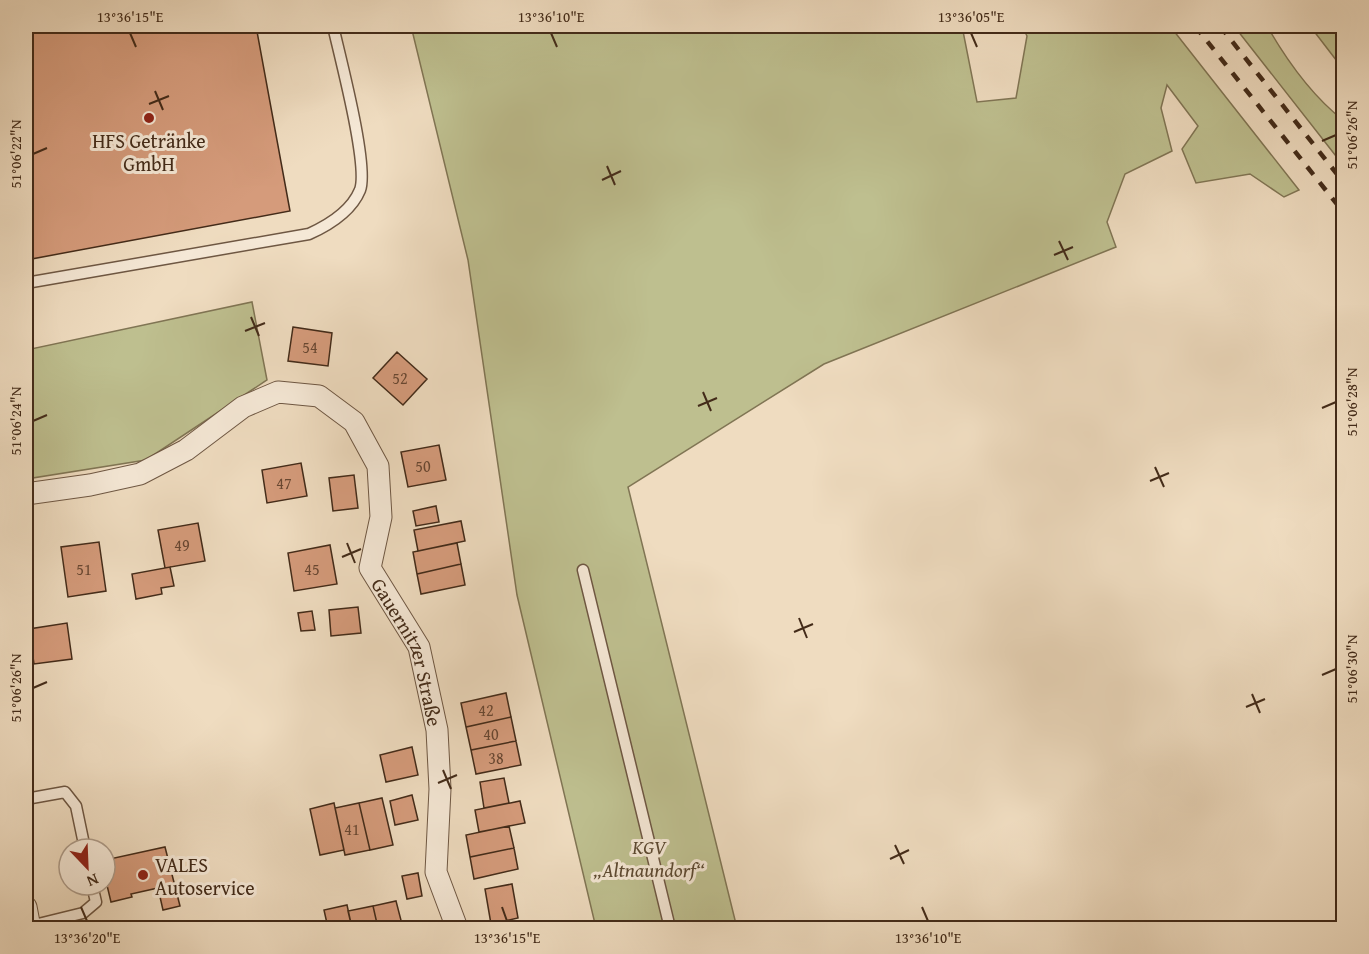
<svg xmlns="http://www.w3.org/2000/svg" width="1369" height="954" font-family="'Gentium Book Plus',serif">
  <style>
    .green { fill: #bebf8f; stroke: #807554; stroke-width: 1.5 }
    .building { fill: #d59b7b; stroke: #432b19; stroke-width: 1.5 }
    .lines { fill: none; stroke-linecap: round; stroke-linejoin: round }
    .service-casing { stroke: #6e5743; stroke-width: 13 }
    .minor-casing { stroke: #6e5743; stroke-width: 23 }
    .service { stroke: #f5e8d6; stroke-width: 10 }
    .minor { stroke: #f5e8d6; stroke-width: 21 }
    .rail { stroke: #432b19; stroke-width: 4.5; stroke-dasharray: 10 10; stroke-linecap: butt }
    .ticks { fill: none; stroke: #432b19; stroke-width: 2 }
    .poi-dot { fill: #8f2418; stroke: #f5e8d6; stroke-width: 2 }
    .labels { text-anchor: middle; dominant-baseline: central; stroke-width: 6; stroke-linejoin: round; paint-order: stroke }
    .number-label { font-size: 16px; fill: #684732 }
    .poi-label { font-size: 20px; fill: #432b19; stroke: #f5e8d6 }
    .street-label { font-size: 20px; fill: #432b19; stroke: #f5e8d6 }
    .park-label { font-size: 20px; font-style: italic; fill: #5c4931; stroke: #f5e8d6 }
    .neatline { fill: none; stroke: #432b19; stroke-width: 2 }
    .ticks-label { font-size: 15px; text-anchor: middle; fill: #432b19 }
  </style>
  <rect width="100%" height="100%" fill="#efdcc0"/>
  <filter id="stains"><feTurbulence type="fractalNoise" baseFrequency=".00333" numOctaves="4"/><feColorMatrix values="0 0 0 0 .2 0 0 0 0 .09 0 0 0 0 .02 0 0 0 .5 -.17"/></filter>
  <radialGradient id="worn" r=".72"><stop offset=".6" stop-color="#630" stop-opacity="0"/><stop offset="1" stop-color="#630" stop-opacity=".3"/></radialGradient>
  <path class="green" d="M411,26H962L977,102L1016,98L1027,36L1022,26H1170L1299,190L1284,197L1250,174L1196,183L1182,149L1198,126L1167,85L1161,108L1172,151L1125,174L1107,222L1116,247L824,364L628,487L737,928H596L517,595L468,260Z
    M1234,26H1267C1286,59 1312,96 1343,120V165Z
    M1310,26H1343V69Z
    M252,302L267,380L146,460L26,479V350Z"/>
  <path class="building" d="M26,26H256L290,211L26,260Z
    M293,327L332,333L328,366L288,361Z
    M397,352L427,379L403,405L373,378Z
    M439,445L446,480L408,487L401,452Z
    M301,463L307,496L267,503L262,470Z
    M354,475L358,508L333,511L329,478Z
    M436,506L439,522L416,526L413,511Z
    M461,521L465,541L418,551L414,530Z
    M198,523L205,561L165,568L158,530Z
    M99,542L106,591L68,597L61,547Z
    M457,543L461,564L417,574L413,552Z
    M330,545L337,584L294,591L288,553Z
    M26,556L32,587L26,588Z
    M461,564L465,585L421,594L417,574Z
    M170,567L174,586L161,588L162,594L136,599L132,574Z
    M358,607L361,633L331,636L329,610Z
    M312,611L315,630L301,631L298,613Z
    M67,623L72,659L34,664L29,629Z
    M506,693L511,717L466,727L461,703Z
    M511,717L516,741L471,750L466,727Z
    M516,741L521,765L476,774L471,750Z
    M412,747L418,775L386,782L380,755Z
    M504,778L509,803L484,808L480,782Z
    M412,795L418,820L395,825L390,801Z
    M382,798L393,845L370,850L359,803Z
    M520,801L525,823L479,832L475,810Z
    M334,803L344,850L320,855L310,809Z
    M359,803L370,850L345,855L335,808Z
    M509,826L514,848L470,857L466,835Z
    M165,847L180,906L163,910L158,888L131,894L132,897L111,902L105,877V860Z
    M514,848L518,869L474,879L470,857Z
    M418,873L422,896L407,899L402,876Z
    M512,884L518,918L491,924L485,889Z
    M396,901L403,928H378L373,906Z
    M347,905L352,928H328L324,910Z
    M373,906L378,928H352L348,911Z
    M431,921L433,928H414L413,925Z
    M543,923L545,928H515Z"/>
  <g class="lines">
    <defs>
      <path id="service" d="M26,283L309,234C329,225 351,212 360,190C369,166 340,57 333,26
        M583,570L670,928
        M26,799L65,792L76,806L85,849
        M30,926L83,913L96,902L92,885"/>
      <g id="minor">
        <path id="s1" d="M26,494L90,485L140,474L186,450L243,407L278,392L319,396L354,422L378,466L381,517L370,568L419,647L437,730L440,789L436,872L457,928"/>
        <path d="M26,907L30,928"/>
      </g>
    </defs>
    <use href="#service" class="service-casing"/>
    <use href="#minor" class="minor-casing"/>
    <use href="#service" class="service"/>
    <use href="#minor" class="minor"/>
    <path class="rail" d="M1195,26L1344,213
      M1220,26L1344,183"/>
  </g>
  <path class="ticks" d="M130,33L136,47M551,33L557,47M971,33L977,47M155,91L163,110M149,104L169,96M1322,141L1336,135M33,154L47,148M607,166L615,185M602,180L621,171M1059,241L1068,260M1054,255L1073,247M251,317L259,336M245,331L265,323M703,392L711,411M698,406L717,398M1322,408L1336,402M33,421L47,415M1155,467L1164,487M1150,481L1169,473M347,543L355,563M342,557L361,549M799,618L807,638M794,632L813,624M1322,675L1336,669M33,688L47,682M1252,694L1260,713M1246,707L1265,699M443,770L451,789M438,783L457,775M895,845L904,864M890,859L909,850M81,907L87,921M502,907L507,921M922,907L928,921"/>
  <g class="poi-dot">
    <circle cx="149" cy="118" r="6"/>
    <circle cx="143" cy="875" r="6"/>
  </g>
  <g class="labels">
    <g class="number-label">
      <text x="310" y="347">54</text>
      <text x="400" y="378">52</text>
      <text x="423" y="466">50</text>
      <text x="284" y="483">47</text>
      <text x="182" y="545">49</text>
      <text x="84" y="569">51</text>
      <text x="312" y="569">45</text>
      <text x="486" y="710">42</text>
      <text x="491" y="734">40</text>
      <text x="496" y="758">38</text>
      <text x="352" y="829">41</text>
    </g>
    <g class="poi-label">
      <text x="149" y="140">HFS Getränke<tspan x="149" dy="23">GmbH</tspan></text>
      <text x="155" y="864" text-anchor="start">VALES<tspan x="155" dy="23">Autoservice</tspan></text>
    </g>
    <g class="street-label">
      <text stroke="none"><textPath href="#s1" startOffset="609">Gauernitzer Straße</textPath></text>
    </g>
    <g class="park-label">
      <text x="649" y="846">KGV<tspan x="649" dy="23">„Altnaundorf“</tspan></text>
    </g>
  </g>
  <rect width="1369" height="954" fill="none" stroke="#efdcc0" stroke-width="66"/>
  <g transform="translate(87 867) rotate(157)"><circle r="28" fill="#f5e8d6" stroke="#ae9c8a" stroke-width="1.5"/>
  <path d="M0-4.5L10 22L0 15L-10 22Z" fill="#8f2418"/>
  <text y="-9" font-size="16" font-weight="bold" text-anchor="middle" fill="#432b19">N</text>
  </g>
  <rect x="33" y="33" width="1303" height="888" class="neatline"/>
  <g class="ticks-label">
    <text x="130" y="22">13°36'15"E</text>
    <text x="551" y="22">13°36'10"E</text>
    <text x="971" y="22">13°36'05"E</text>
    <text transform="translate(1352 135) rotate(-90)" y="5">51°06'26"N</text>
    <text transform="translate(16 154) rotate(-90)" y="5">51°06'22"N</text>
    <text transform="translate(1352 402) rotate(-90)" y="5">51°06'28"N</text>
    <text transform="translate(16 421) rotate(-90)" y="5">51°06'24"N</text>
    <text transform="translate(1352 669) rotate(-90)" y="5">51°06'30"N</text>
    <text transform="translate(16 688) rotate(-90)" y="5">51°06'26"N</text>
    <text x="87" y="943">13°36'20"E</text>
    <text x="507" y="943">13°36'15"E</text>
    <text x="928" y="943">13°36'10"E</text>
  </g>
  <rect width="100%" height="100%" filter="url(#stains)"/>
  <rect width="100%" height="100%" fill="url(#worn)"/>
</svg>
